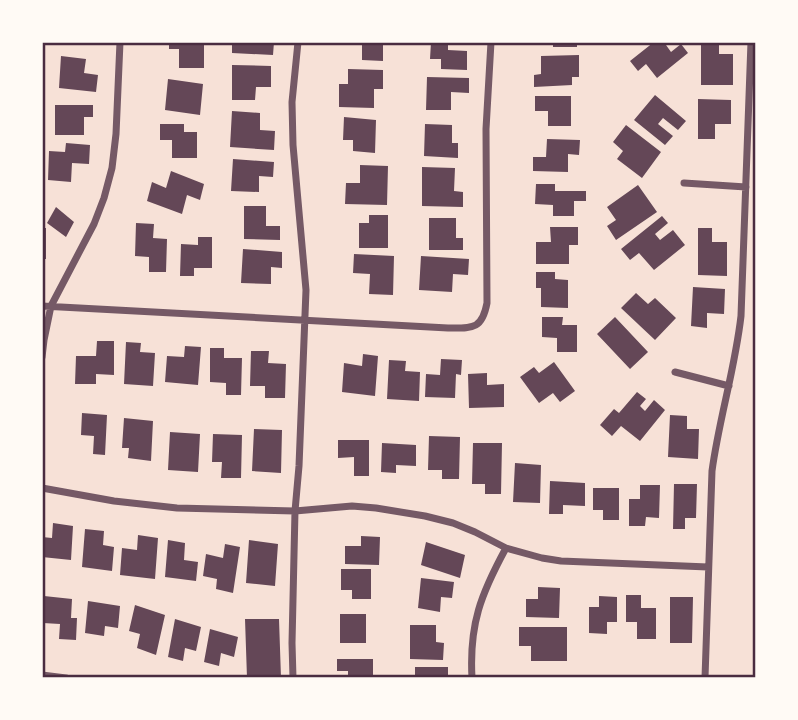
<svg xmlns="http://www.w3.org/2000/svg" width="798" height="720" font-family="'PT Sans',sans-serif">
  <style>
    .building { fill: #644757 }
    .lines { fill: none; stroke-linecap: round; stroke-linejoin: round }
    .minor { stroke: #755966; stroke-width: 7 }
    .neatline { fill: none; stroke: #4a2c40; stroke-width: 2.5 }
  </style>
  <rect width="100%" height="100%" fill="#f7e1d7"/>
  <path class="building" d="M169,42H204V68H179V49H169Z
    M232,42H274L273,55L232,53Z
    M351,42H383V61L362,60V45L351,44Z
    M431,42H448V50L467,51V70L441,69V59H430Z
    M553,42H577V47H553Z
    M654,42H670L666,45L671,52L681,44L688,53L657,78L646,64L638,71L630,61Z
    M701,42H719V54H733V85H701Z
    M579,55V77H572V85L534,87V75L541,74V56Z
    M61,56L86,59L84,73L98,75L96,92L59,88Z
    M232,65L271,66V87H256L255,100H232Z
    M348,69L383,70V89H374V108L339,107V84H348Z
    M427,77L469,78V93L451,92V110H426Z
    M168,79L203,84L200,115L165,110Z
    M655,95L686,121L678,130L663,118L658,124L673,136L665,145L634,120Z
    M535,96H571V126H548V111H535Z
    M698,99L731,100V124H715V139H698Z
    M55,105H93V117H84V135H55Z
    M232,111L260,113V130L275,131L274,150L230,147Z
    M344,117L376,120L375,153L353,151V140H343Z
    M160,124H184V132H197V158H172V140H160Z
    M425,124L452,125V143H458V158L424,156Z
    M626,125L661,152L642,178L617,159L623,151L613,142Z
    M547,139L580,140L579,155L568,154V172L533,171V157H546Z
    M66,143L90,145L89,164L72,163L71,182L48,180L49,151L65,152Z
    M233,159L274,162L273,177L259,176V192L231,191Z
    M360,165L388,166L387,205L345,204L346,183H360Z
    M422,167L455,168L454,191L463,192V207L422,206Z
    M171,171L204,184L200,200L187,195L182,214L147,201L152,182L166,188Z
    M536,184H555V191H586V201H574V216H553V205L535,204Z
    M638,185L657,212L616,240L607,226L616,220L607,207Z
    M244,206H266V226H280V240L244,239Z
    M56,207L74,222L66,237L47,223Z
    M369,215H388V248H359V223H369Z
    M662,216L668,223L655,234L660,240L673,230L685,245L654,270L639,253L630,260L621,249Z
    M429,218H456V238H463V250H429Z
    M136,223L154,224L153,238L167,239L166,272H149V257L135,256Z
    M550,227H578V245H569V264H536V242H551Z
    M42,228H46V259H42Z
    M698,228H712V242H727V276L698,275Z
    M198,237H212V268H194V276H180L181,244L198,245Z
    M243,249L282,252V268L271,267V284L241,283Z
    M354,254L394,256L393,295L369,294L370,274L353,273Z
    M421,256L469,259L468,275L453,274L452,292L419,290Z
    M536,272H555V279L568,280V308L541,307V288H536Z
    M693,287L725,289L724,314L707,313V328L691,326Z
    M636,293L648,304L655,298L676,318L655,340L621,308Z
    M542,317H563L562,325H577V352H557V338L542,337Z
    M615,317L648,352L630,369L597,334Z
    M97,341H114V375L96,374V384H75L76,356H96Z
    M126,342L141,343L140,352L155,353L153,386L124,384Z
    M185,346L201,347L198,385L165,382L167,356L184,357Z
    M210,348H224V358H242L241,395H226V383L210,382Z
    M251,351H269L268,363L286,364L285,398H265V386H250Z
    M363,354L378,356L375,396L342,392L344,363L362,366Z
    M441,359L462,360L461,375L456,374L455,398L425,397L426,374L440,375Z
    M389,360L406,361L405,371L420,372L419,401L387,399Z
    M554,362L575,391L560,402L553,393L539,403L520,377L534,367L539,373Z
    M487,373V385L504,384V407L469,408L468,374Z
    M637,392L646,399L640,406L645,411L654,400L665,410L640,441L621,426L612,436L600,425L614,409L619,413Z
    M82,413L107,415L105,455L93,454L94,436L81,435Z
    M670,415L687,416V429H699L698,459L668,457Z
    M124,418L153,421L151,461L128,458L129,448H122Z
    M254,429L282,430L281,473L252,471Z
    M170,432L200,434L198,472L168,470Z
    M213,434L242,435L241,478H221L222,462H212Z
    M429,436L460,437L459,479H442V470H428Z
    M338,440H369V476H354V457L338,458Z
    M382,443L416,445V466L396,465V473L381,472Z
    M473,443H502L501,494H485V484H472Z
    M515,463L541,465L540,503L513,502Z
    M550,481L585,483V506L563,505V514H549Z
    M674,484H697L696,518H685V529H673Z
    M640,485H660L659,518L646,517L645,526H629V499H640Z
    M593,488H619V520H603V510H593Z
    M53,523L73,526L71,560L42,557V537L52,538Z
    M85,529L104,531L103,545L114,547L112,571L82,567Z
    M138,535L158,538L155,579L120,575L122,548L137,550Z
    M361,536L380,537L379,565L345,564V546H361Z
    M168,540L185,543L184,560L198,562L196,581L165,577Z
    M249,540L278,544L275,586L246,583Z
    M426,542L465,555L460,578L421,565Z
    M225,544L240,547L233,593L216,589L217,579L203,576L206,554L223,558Z
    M341,569H371V599H352V590H341Z
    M421,578L454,582L452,598L441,597L440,612L418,608Z
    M538,587L560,588L559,618L526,617V599H538Z
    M626,595H641V608H656V639H637V622H626Z
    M44,596L72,599L71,618H77L76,640L59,639L60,624L43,623Z
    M599,596L617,597V622H607V634L589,633V607H599Z
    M670,597H693L692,643H670Z
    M88,601L120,606L118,628L105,626L104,636L85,633Z
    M135,605L165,615L156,655L137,648L140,634L129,631Z
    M340,614H366V643H340Z
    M175,619L201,627L196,651L185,648L183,661L168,657Z
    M245,619H279L281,678H247Z
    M410,625H436V642L444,643L443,660L410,659Z
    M519,627H567V661H531V646H519Z
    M210,629L238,637L234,657L221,653L219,666L204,662Z
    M337,659H373V678H348V671H337Z
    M415,667H448V678H415Z"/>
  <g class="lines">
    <path class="minor" d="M684,183L746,187
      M42,306L448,328C472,328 482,330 487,303L486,129L491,42
      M42,357L44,340L51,306L94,224L104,198L112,168L116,134L120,42
      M675,372L729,386
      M42,488L114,501L177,508L295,511L352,506L376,508L425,516L453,523L475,532L506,548L542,558L561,561L708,567
      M42,675L66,678
      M293,678L292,643L295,511L299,466L306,290L293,145L292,102L298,42
      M472,678C469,624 481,594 506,548
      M705,678L712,471C719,419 735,369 741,316L751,42"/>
  </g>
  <rect width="798" height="720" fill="none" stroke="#fffaf5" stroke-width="88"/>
  <rect x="44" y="44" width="710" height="632" class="neatline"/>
</svg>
